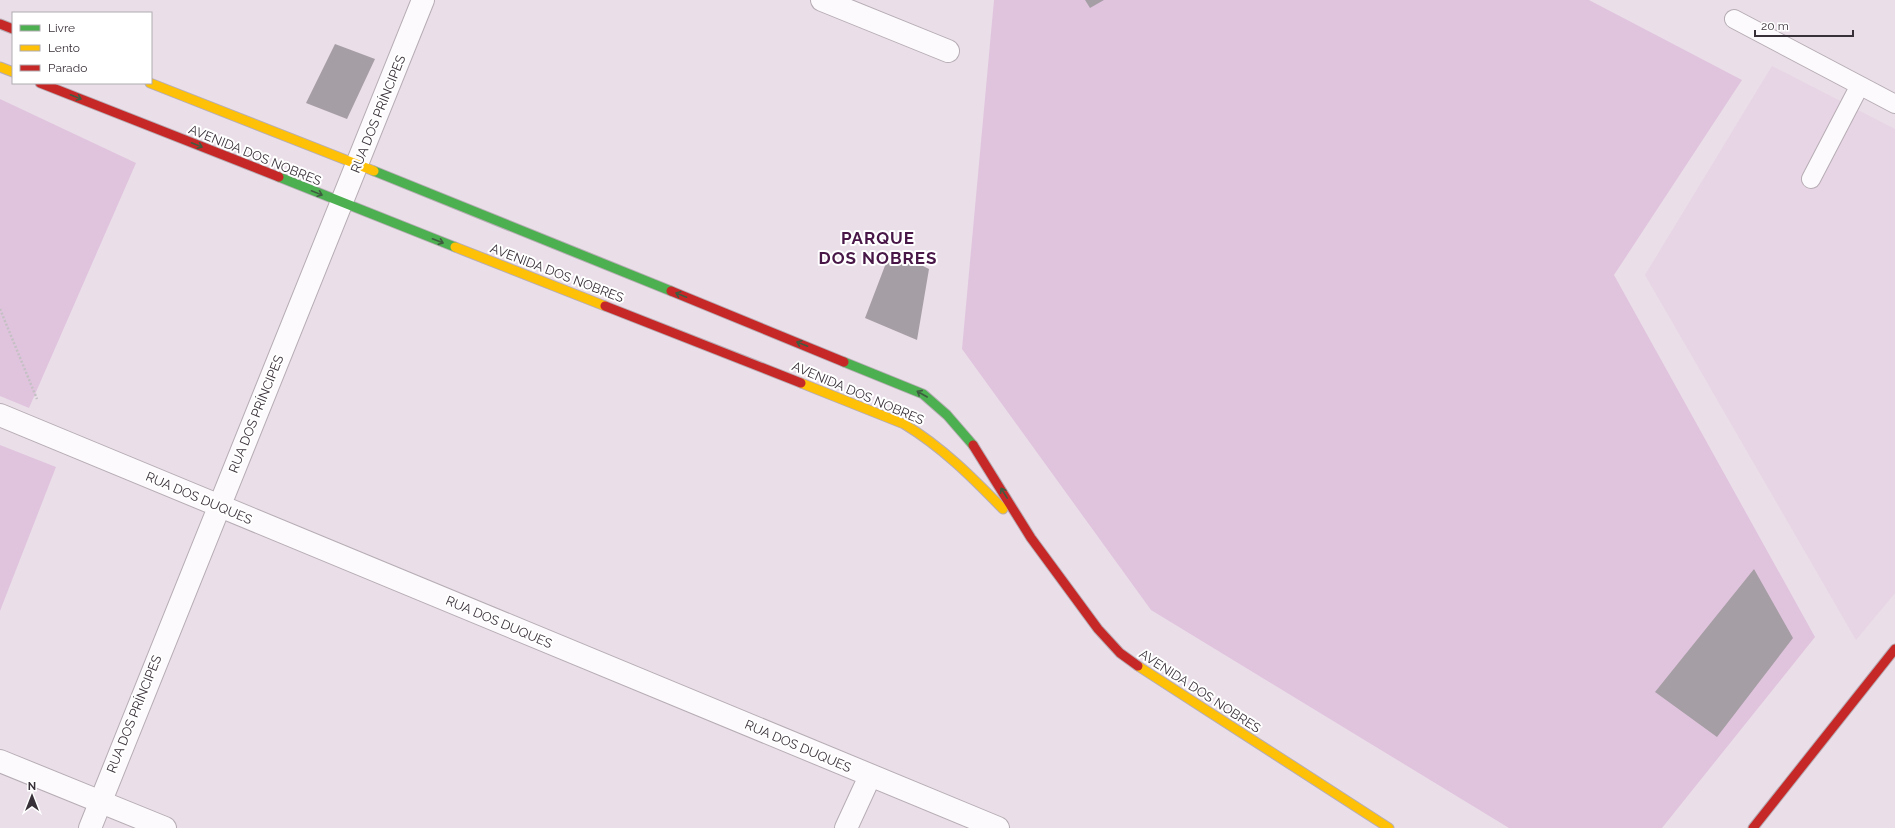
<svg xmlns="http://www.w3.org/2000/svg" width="1895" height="828" font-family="Raleway,sans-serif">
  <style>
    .built { fill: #e7d4e5 }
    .green { fill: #e0c4de }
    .building { fill: #a69ea5 }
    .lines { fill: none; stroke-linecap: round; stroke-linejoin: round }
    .lane-casing { stroke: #b6adb4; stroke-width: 20 }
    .street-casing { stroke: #b6adb4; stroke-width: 24 }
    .fast-casing { stroke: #b6adb4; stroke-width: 11 }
    .slow-casing { stroke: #b6adb4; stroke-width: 11 }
    .jam-casing { stroke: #b6adb4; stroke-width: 11 }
    .path { stroke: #c4c0c4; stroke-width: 2.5; stroke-dasharray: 2 2; stroke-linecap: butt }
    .lane { stroke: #fcfafc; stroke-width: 18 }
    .street { stroke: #fcfafc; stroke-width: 22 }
    .fast { stroke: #4caf50; stroke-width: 9 }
    .slow { stroke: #ffc107; stroke-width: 9 }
    .jam { stroke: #c62828; stroke-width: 9 }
    .oneway { stroke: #3f5c40 }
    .labels { text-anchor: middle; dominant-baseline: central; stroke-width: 4; stroke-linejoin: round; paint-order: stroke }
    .street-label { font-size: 13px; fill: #383038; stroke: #fff }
    .district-label { font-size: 17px; font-weight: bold; letter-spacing: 1px; fill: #481747; stroke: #fff }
  </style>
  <rect width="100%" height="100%" fill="#eadee8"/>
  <path class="built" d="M1772,66L1895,129V593L1856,640L1645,275Z"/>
  <path class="green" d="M994,0H1589L1742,80L1614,275L1815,637L1662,828H1509L1151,610L962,349Z
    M0,99L136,163L29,408L0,396Z
    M0,445L56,467L0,611Z"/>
  <path class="building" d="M1085,0H1104L1090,8Z
    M335,44L375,59L347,119L306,103Z
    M891,250L929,269L917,340L865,318Z
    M1754,569L1793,638L1717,737L1655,692Z"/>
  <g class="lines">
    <defs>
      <path id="lane" d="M1734,19L1895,104
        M1811,179L1859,87"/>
      <path id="street" d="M822,0L948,51
        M0,415L998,828
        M0,761L165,828
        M90,828L423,0
        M846,828L870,776"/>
      <path id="fast" d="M374,171L671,291
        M279,177L455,247
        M844,362L923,394L947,415L973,445"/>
      <path id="slow" d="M0,67L13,72
        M150,83L374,171
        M455,247L605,306
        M801,383L904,424C942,447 972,477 1003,509
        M1138,666L1389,828"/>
      <path id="jam" d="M0,24L13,29
        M40,83L279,177
        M671,291L844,362
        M605,306L801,383
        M973,445L1031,538L1098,629L1120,653L1138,666
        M1753,828L1895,649"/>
    </defs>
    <use href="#lane" class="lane-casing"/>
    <use href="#street" class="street-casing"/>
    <use href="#fast" class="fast-casing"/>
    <use href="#slow" class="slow-casing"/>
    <use href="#jam" class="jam-casing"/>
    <path class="path" d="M0,309L37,399"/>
    <use href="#lane" class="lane"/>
    <use href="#street" class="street"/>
    <use href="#fast" class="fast"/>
    <use href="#slow" class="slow"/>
    <use href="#jam" class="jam"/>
  </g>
  <defs><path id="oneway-shaft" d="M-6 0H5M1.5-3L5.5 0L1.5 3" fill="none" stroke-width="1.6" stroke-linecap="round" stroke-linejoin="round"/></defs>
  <g class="oneway">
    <use href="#oneway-shaft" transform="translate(76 97) rotate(22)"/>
    <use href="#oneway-shaft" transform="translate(197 145) rotate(22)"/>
    <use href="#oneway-shaft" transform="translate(317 193) rotate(22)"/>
    <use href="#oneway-shaft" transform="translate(438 241) rotate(21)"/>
    <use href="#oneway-shaft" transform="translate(681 295) rotate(-158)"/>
    <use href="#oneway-shaft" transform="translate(802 344) rotate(-158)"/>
    <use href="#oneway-shaft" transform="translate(922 394) rotate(-150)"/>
    <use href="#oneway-shaft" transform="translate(1004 493) rotate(-122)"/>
  </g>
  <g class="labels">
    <g class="street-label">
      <text transform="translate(378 114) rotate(-68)">RUA DOS PRÍNCIPES</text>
      <text transform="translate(255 155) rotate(22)">AVENIDA DOS NOBRES</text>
      <text transform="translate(557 273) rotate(21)">AVENIDA DOS NOBRES</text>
      <text transform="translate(858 393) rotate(23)">AVENIDA DOS NOBRES</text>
      <text transform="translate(256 414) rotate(-68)">RUA DOS PRÍNCIPES</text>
      <text transform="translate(199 498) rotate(23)">RUA DOS DUQUES</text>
      <text transform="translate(499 622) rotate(23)">RUA DOS DUQUES</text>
      <text transform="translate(1200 691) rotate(33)">AVENIDA DOS NOBRES</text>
      <text transform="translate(134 714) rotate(-68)">RUA DOS PRÍNCIPES</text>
      <text transform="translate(798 746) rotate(23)">RUA DOS DUQUES</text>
    </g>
    <g class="district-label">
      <text x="878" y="238">PARQUE<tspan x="878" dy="20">DOS NOBRES</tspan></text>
    </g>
  </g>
  <rect x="12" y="12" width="140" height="72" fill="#ffffff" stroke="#afacaf"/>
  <rect x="20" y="25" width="20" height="6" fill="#4caf50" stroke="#afacaf"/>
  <text x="48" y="32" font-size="12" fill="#383038">Livre</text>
  <rect x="20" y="45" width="20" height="6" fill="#ffc107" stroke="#afacaf"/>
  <text x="48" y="52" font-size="12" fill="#383038">Lento</text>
  <rect x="20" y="65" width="20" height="6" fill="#c62828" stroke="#afacaf"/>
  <text x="48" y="72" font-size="12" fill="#383038">Parado</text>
  <g transform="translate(32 796)" stroke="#ffffff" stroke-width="3" paint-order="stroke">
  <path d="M0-3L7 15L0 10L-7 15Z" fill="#383038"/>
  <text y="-6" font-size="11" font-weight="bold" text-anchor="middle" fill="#383038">N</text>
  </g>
  <path d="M1755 30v6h98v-6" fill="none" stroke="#383038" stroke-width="2"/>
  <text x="1761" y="30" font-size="12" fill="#383038" stroke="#ffffff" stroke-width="3" paint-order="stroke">20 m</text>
</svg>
